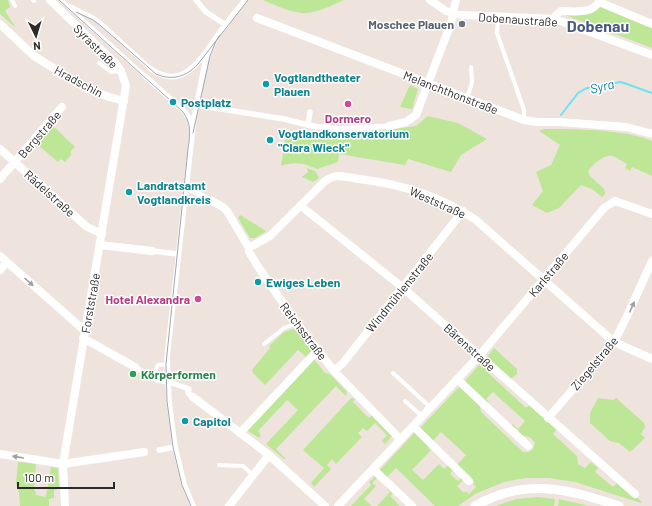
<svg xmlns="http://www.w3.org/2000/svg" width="652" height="506" font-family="Barlow,sans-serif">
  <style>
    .green { fill: #bde697 }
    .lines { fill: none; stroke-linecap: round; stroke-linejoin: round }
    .stream { stroke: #6be3f4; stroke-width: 2 }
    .service { stroke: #fff; stroke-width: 4 }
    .pedestrian { stroke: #fff; stroke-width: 5.5 }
    .minor { stroke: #fff; stroke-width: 8 }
    .tertiary { stroke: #fff; stroke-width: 9 }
    .tram { stroke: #9fa6b6; stroke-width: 1 }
    .oneway { fill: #a0a0a0 }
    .worship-dot { fill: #6b7280; stroke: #fff; stroke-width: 1.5 }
    .culture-dot { fill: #0f9aa8; stroke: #fff; stroke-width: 1.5 }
    .hotel-dot { fill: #d1479c; stroke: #fff; stroke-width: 1.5 }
    .leisure-dot { fill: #2e9e5b; stroke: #fff; stroke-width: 1.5 }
    .labels { text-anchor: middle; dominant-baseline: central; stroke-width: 3; stroke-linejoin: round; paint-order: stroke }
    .street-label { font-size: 12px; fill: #2b2b2b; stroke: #fff }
    .worship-label { font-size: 12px; font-weight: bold; fill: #5b616d; stroke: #fff; text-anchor: end }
    .culture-label { font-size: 12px; font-weight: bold; fill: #0d838f; stroke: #fff; text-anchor: start }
    .hotel-label { font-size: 12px; font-weight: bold; fill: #b23c85; stroke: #fff }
    .leisure-label { font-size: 12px; font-weight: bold; fill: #27864d; stroke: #fff; text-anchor: start }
    .water-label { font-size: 13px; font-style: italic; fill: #087d9c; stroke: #fff }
    .district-label { font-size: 16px; font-weight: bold; fill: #495a7e; stroke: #fff }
  </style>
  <rect width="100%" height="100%" fill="#eee4dd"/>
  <path class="green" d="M0,0H8L10,7L5,11L16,28L0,14Z
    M263,0H344C333,5 315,14 302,13C289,12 275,5 263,0Z
    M600,6L652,28V48L565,15Z
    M410,85L418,89L412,109L400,107Z
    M428,116L458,123L487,139L461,155L451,172L408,159L405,165L339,154L338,162L317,169C305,163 294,161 281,166L286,132L319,136L389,130L416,126Z
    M53,126L75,147L71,151V155L65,162L61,159L58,162L37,144Z
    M544,129C574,129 625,129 652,141V176L632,167L630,171L625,168L627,164C623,162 617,157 613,156C603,154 593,165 588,171L590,176L604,189L605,194L602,197L592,189L581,185L559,208L547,213L532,205L543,191L536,172L551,165L560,145L539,131Z
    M307,168L315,171L319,178L313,182L302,177L308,172Z
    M240,215L242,216L266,231L255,238H250L238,218Z
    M297,328L312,347V352L307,358L298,350L265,385L253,373L252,370L270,348L269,346L284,332Z
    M494,348L517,369V374L511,379L487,357Z
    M313,358L325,373L330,374L347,392L346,396L336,386L276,449L286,459H284L266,444L298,410L287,400L258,431L261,435L259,438L248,431L247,429Z
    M480,364L486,369L485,370L526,408L530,405L557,429L553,434L577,456L578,464L585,468L591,462L598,468L595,472L613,487L618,482L642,502L641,503L575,482L549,478H526L504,482L475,494L458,506H435L396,468L387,477L380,470L415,432L430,446L428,448L431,450L412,470L423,480L439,464L444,469L448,465L453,470L450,474L458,481L462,477L464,479L457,486L464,493L465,491L469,494L476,487L473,484L474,482L456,466L466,455L441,432L432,442L420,428L460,386L480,406L481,412L523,452H529L533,449L535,443L531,438L517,433L519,430L511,426L513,424L518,429L525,421L493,392L486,399L489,402L487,403L464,382Z
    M351,398L355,399L353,402L369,418L372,415L392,436L385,444L382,441L387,435L375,423L367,431L363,428L358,433L362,437L336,464L332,459L327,465L331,469L314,487L311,483L324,468L303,450Z
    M598,398L613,400L616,398L644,423L645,427L641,434L645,438L630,452L619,443L610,441L590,423V413Z
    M18,462L36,464L34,489L36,493V495L46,497L51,467L57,468L58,469L59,489L54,490V498L49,499V506H20L19,492L16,483Z
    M376,476L378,477L372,483L376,486L364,499L372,506H351L371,485L369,482Z
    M388,488L393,493L390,496L400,506H377L390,492L387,489Z
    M538,497L555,499L554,506H495L517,499Z
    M559,499L585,505L588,506H558Z"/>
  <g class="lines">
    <path class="stream" d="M561,115L578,93L585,89L593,86L621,82L652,93"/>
    <path class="service" d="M12,0L15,6
      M33,0L34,1
      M61,0L145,76
      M70,6L94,18L102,24L151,69
      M498,17L497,33L524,110V120
      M99,63L111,72L121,71
      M467,98L472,83L471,67
      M264,344L284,328L297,323
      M167,373L164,377L159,378L154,374L158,365L167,364
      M393,373L430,407
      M405,401L422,416
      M219,465L243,466L253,475"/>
    <path class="pedestrian" d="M196,0L206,12L226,25
      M151,69C185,93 203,55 220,32C228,21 237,10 245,0
      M145,76L184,111L190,119L191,126
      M196,105L284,119L312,126L339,129L389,126
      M308,125L310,112
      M186,187L212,201
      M152,251L178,254
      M135,367L157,380L169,382L189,389L188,393L193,397
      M159,450L175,447
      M193,506L184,484L175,447L169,401L167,357L194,118L205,63L214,41"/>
    <path class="minor" d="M50,0L115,63L121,71L126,86L63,464L65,506
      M430,0L446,11L461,15L555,19L652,55
      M599,2L652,24
      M257,18L524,120L537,122H559L626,127L652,134
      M555,19L556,15L561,11C576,11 592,15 600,0
      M0,24L34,56L71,79L88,89L109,97L124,101
      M389,126L406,122L416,115L451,23L456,0
      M0,149L87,227L102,234
      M0,179L62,107
      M212,201L223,207L227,211L249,248V252L257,265L296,322L334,371L400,439
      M301,206L402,287L635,494
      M100,245L152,251
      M249,248L270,236L324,182C328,179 333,176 338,176C344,176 352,178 359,179C400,184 442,197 476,220L614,342L652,359
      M0,256L85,331
      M0,270L7,262
      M83,338L135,367
      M334,371L343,363L463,211
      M457,379L528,446
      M193,397L269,455L325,506
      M548,418L614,342L628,314L652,261
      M413,426L469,481
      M240,433L318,350
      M0,454L63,464L144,452
      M373,469L412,506
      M229,506L269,455
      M338,506L479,356L604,208L615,201L652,214"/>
    <path class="tertiary" d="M475,506C525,477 568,489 619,506"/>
    <path class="tram" d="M59,0L182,111C192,123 190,135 188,149L166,364L167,401L173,447L182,485L191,506
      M76,12L93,20L101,26L156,74C172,81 186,77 198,64L248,0
      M193,133L210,56L216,41L220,35"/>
  </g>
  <defs><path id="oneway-solid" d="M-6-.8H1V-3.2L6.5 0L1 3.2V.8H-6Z"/></defs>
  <g class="oneway">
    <use href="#oneway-solid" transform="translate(29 282) rotate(42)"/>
    <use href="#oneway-solid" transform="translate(632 307) rotate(-66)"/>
    <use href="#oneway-solid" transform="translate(18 457) rotate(-171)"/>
  </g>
  <circle class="worship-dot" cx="462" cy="24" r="4"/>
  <g class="culture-dot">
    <circle cx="266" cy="84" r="4"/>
    <circle cx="173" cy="102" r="4"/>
    <circle cx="270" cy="140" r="4"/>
    <circle cx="129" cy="192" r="4"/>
    <circle cx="258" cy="282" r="4"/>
    <circle cx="185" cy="421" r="4"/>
  </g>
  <g class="hotel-dot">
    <circle cx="348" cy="104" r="4"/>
    <circle cx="198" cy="299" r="4"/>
  </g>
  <circle class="leisure-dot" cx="133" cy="374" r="4"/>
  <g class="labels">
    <g class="street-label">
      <text transform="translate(518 19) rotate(4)">Dobenaustraße</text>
      <text transform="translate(96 46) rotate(45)">Syrastraße</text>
      <text transform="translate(79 81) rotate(28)">Hradschin</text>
      <text transform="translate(451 92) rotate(21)">Melanchthonstraße</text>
      <text transform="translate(39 134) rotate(-49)">Bergstraße</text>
      <text transform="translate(50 193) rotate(42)">Rädelstraße</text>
      <text transform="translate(438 202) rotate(24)">Weststraße</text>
      <text transform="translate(548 274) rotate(-50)">Karlstraße</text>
      <text transform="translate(399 292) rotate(-51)">Windmühlenstraße</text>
      <text transform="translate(90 303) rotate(-80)">Forststraße</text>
      <text transform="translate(304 331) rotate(53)">Reichsstraße</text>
      <text transform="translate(470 347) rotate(42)">Bärenstraße</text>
      <text transform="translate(594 363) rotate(-50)">Ziegelstraße</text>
    </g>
    <g class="worship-label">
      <text x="454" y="24">Moschee Plauen</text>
    </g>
    <g class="culture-label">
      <text x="274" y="77">Vogtlandtheater<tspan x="274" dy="14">Plauen</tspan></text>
      <text x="181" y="102">Postplatz</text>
      <text x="278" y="133">Vogtlandkonservatorium<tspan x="278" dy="14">"Clara Wieck"</tspan></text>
      <text x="137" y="185">Landratsamt<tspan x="137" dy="14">Vogtlandkreis</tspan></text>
      <text x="266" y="282">Ewiges Leben</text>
      <text x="193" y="421">Capitol</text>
    </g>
    <g class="hotel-label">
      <text x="348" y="118">Dormero</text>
      <text x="190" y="299" text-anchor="end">Hotel Alexandra</text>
    </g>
    <g class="leisure-label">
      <text x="141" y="374">Körperformen</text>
    </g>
    <g class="water-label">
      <text transform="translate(602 86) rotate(-13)">Syra</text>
    </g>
    <g class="district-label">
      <text x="598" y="25">Dobenau</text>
    </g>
  </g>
  <g transform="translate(36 36) rotate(175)" stroke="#ffffff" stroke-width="3" paint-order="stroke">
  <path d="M0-3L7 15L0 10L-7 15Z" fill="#2b2b2b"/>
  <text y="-6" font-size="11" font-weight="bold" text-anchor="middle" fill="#2b2b2b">N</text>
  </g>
  <path d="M18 482v6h96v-6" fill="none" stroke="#2b2b2b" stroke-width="2"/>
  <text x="24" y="482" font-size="12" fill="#2b2b2b" stroke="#ffffff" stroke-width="3" paint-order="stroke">100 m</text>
</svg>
